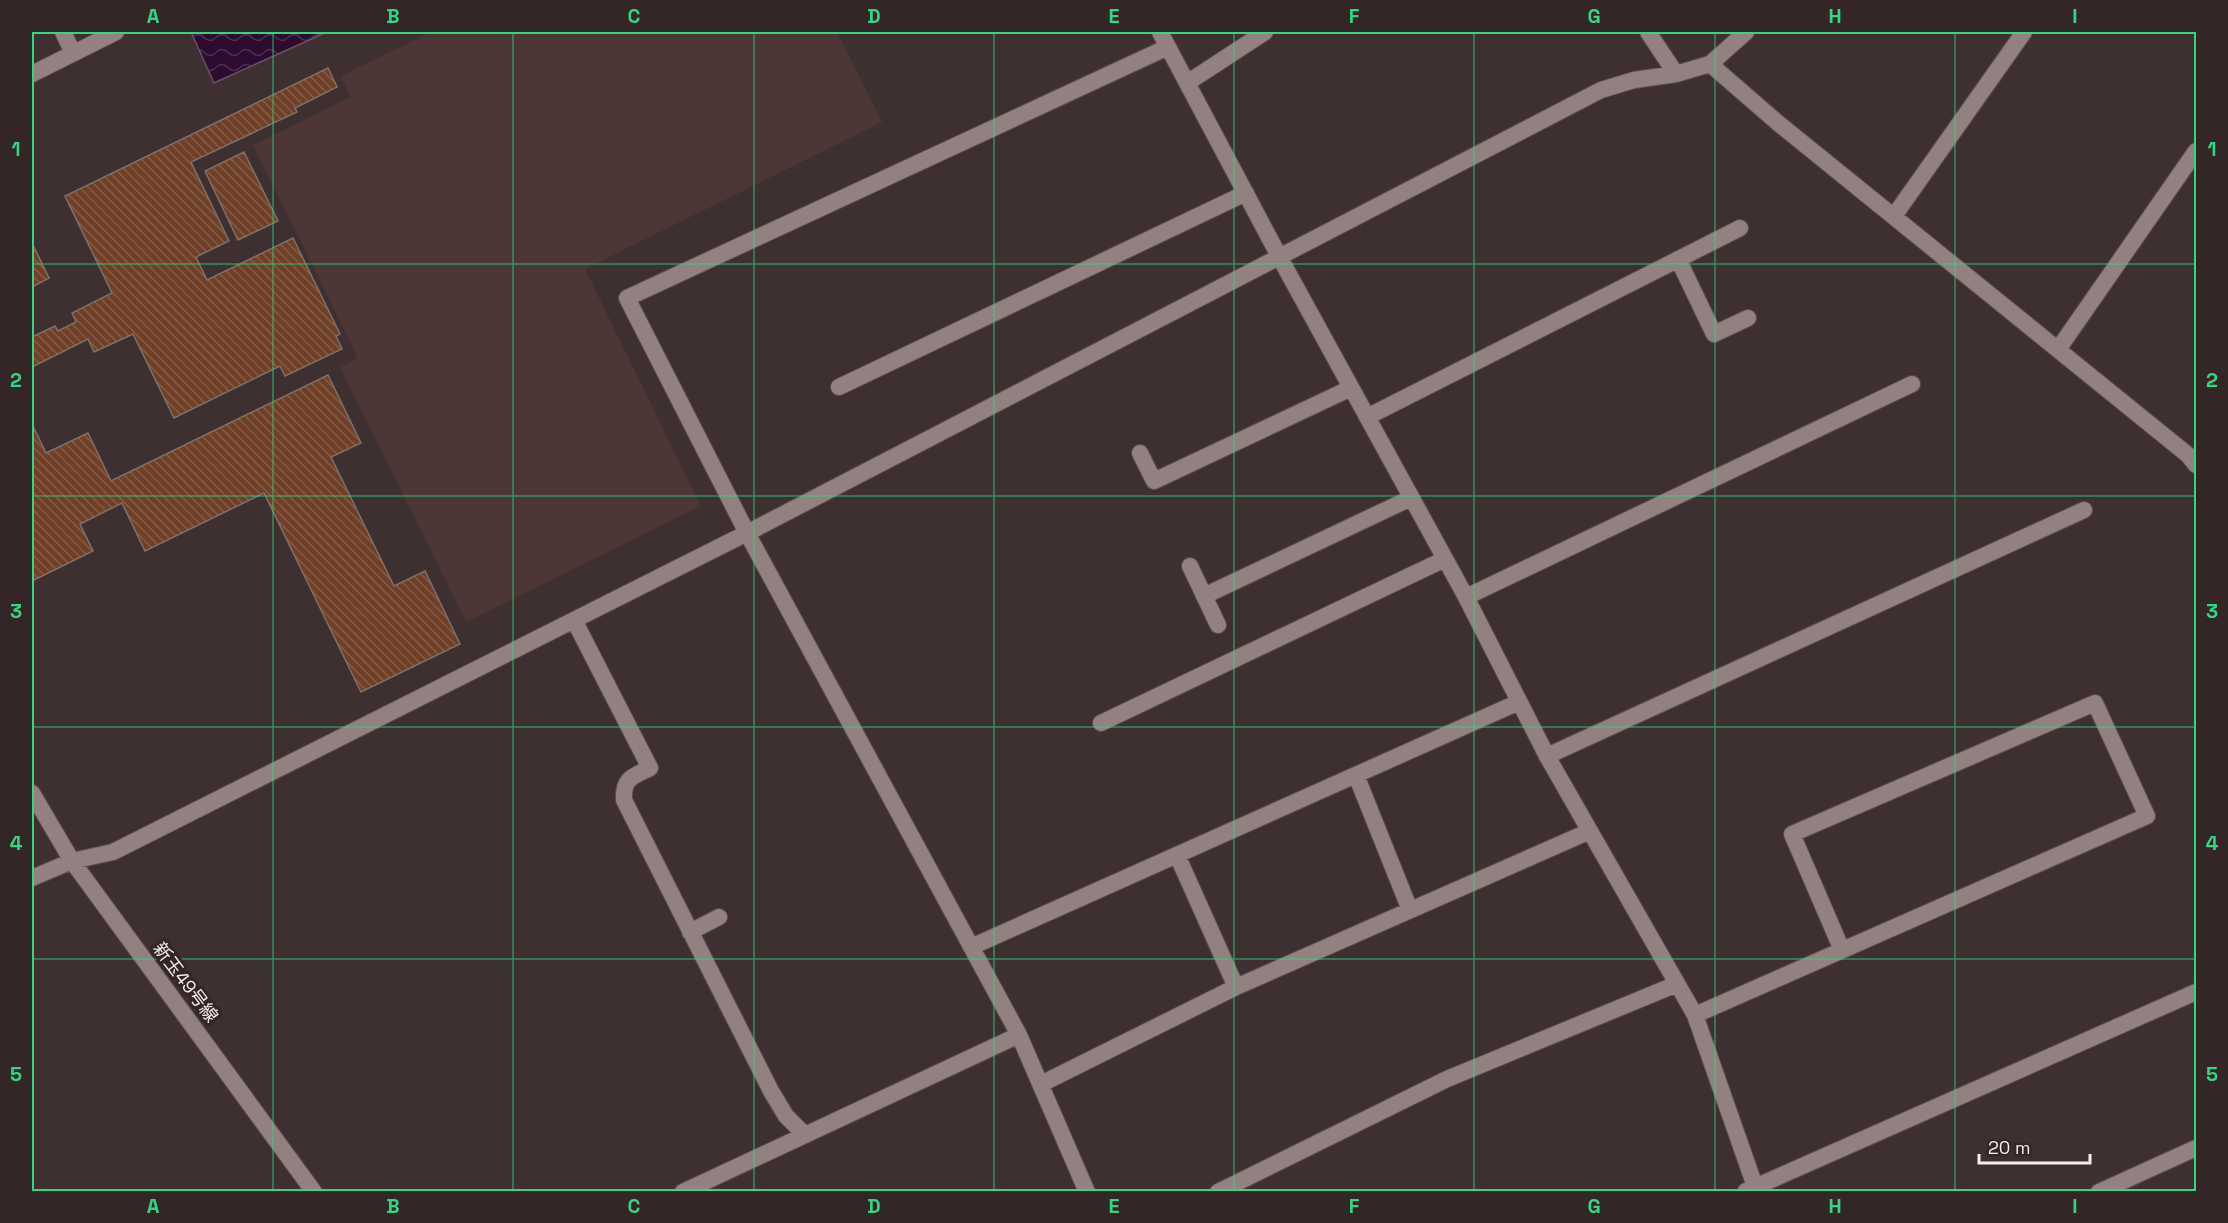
<svg xmlns="http://www.w3.org/2000/svg" width="2228" height="1223" font-family="'Space Grotesk','Noto Sans JP',sans-serif">
  <style>
    .built { fill: #4c3636 }
    .water { fill: url(#water-waves); stroke: #6a5069; stroke-width: 1.5 }
    .building { fill: url(#building-back-hatch); stroke: #7f706a; stroke-width: 1.5 }
    .lines { fill: none; stroke-linecap: round; stroke-linejoin: round }
    .minor-casing { stroke: #5c4f4f; stroke-width: 18 }
    .minor { stroke: #928180; stroke-width: 16 }
    .grid { fill: none; stroke: #31d882; stroke-width: 1.5; stroke-opacity: 0.55 }
    .labels { text-anchor: middle; dominant-baseline: central; stroke-width: 6; stroke-linejoin: round; paint-order: stroke }
    .street-label { font-size: 18px; fill: #f7eded; stroke: #342626 }
    .neatline { fill: none; stroke: #31d882; stroke-width: 2 }
    .grid-label { font-size: 20px; text-anchor: middle; font-weight: bold; fill: #31d882 }
  </style>
  <defs>
    <pattern id="water-waves" width="16" height="10" patternUnits="userSpaceOnUse" patternTransform="scale(1.5)"><rect width="16" height="10" fill="#2d0c30"/><path d="M0 5q4-4 8 0t8 0" fill="none" stroke="#4c304e"/></pattern>
    <pattern id="building-back-hatch" width="6" height="6" patternUnits="userSpaceOnUse" patternTransform="scale(1.5)"><rect width="6" height="6" fill="#6f3f27"/><path d="M-1 5l2 2M0 0l6 6M5-1l2 2" fill="none" stroke="#845b47"/></pattern>
  </defs>
  <rect width="100%" height="100%" fill="#3e3030"/>
  <path class="built" d="M431,32H837L882,122L585,269L701,506L466,622L340,367L358,358L253,145L350,97L341,76Z"/>
  <path class="water" d="M191,32H327L214,83Z"/>
  <path class="building" d="M328,68L337,87L295,108L297,112L191,162L229,241L196,257L207,280L293,238L340,334L336,336L342,349L285,376L280,366L174,418L133,334L94,352L88,339L32,367V337L55,326L58,331L76,322L72,313L112,293L65,196Z
    M244,152L278,221L238,240L205,171Z
    M32,243L49,278L32,287Z
    M328,375L361,443L331,457L394,586L425,571L460,644L361,692L264,493L145,551L122,503L80,524L93,551L32,581V424L46,453L88,433L111,481Z"/>
  <g class="lines">
    <defs>
      <path id="minor" d="M63,32L73,53
        M1160,32L1280,258L1466,597L1547,756L1695,1015L1757,1192
        M1648,32L1676,74
        M1710,64L1778,123L2188,455L2196,465
        M32,74L116,32
        M1187,83L1265,32
        M1894,216L2024,32
        M1678,259L1714,334L1748,318
        M2059,348L2196,151
        M839,387L1246,193
        M1367,417L1740,228
        M1140,453L1154,481L1351,388
        M1190,566L1218,625
        M1204,596L1411,498
        M1466,597L1912,384
        M574,620L650,768C632,777 623,778 624,800L771,1091L786,1116L805,1135
        M1101,723L1445,559
        M1547,756L2084,510
        M1356,775L1410,910
        M32,793L72,861L314,1192
        M1177,855L1236,987
        M32,878L72,861L113,852L747,533L1601,90L1634,80L1676,74L1710,64L1746,32
        M690,932L719,917
        M971,947L1519,702
        M1695,1015L2147,816L2095,703L1792,834L1842,950
        M1041,1084L1236,987L1590,831
        M1746,1191L2196,992
        M683,1192L1019,1035
        M1087,1192L1019,1035L747,533L627,298L1168,47
        M1218,1192L1447,1079L1677,984
        M2099,1192L2196,1148"/>
    </defs>
    <use href="#minor" class="minor-casing"/>
    <use href="#minor" class="minor"/>
  </g>
  <path class="grid" d="M273,32V1192M513,32V1192M754,32V1192M994,32V1192M1234,32V1192M1474,32V1192M1715,32V1192M1955,32V1192M32,264H2196M32,496H2196M32,727H2196M32,959H2196"/>
  <g class="labels">
    <g class="street-label">
      <text transform="translate(186 982) rotate(53)">新玉49号線</text>
    </g>
  </g>
  <rect width="2228" height="1223" fill="none" stroke="#342626" stroke-width="66"/>
  <path d="M1979 1154v9h111v-9" fill="none" stroke="#f7eded" stroke-width="3"/>
  <text x="1988" y="1154" font-size="18" fill="#f7eded" stroke="#342626" stroke-width="4.5" paint-order="stroke">20 m</text>
  <rect x="33" y="33" width="2162" height="1157" class="neatline"/>
  <g class="grid-label">
    <text x="153" y="23">A</text>
    <text x="393" y="23">B</text>
    <text x="634" y="23">C</text>
    <text x="874" y="23">D</text>
    <text x="1114" y="23">E</text>
    <text x="1354" y="23">F</text>
    <text x="1594" y="23">G</text>
    <text x="1835" y="23">H</text>
    <text x="2075" y="23">I</text>
    <text x="16" y="156">1</text>
    <text x="2212" y="156">1</text>
    <text x="16" y="387">2</text>
    <text x="2212" y="387">2</text>
    <text x="16" y="618">3</text>
    <text x="2212" y="618">3</text>
    <text x="16" y="850">4</text>
    <text x="2212" y="850">4</text>
    <text x="16" y="1081">5</text>
    <text x="2212" y="1081">5</text>
    <text x="153" y="1213">A</text>
    <text x="393" y="1213">B</text>
    <text x="634" y="1213">C</text>
    <text x="874" y="1213">D</text>
    <text x="1114" y="1213">E</text>
    <text x="1354" y="1213">F</text>
    <text x="1594" y="1213">G</text>
    <text x="1835" y="1213">H</text>
    <text x="2075" y="1213">I</text>
  </g>
</svg>
